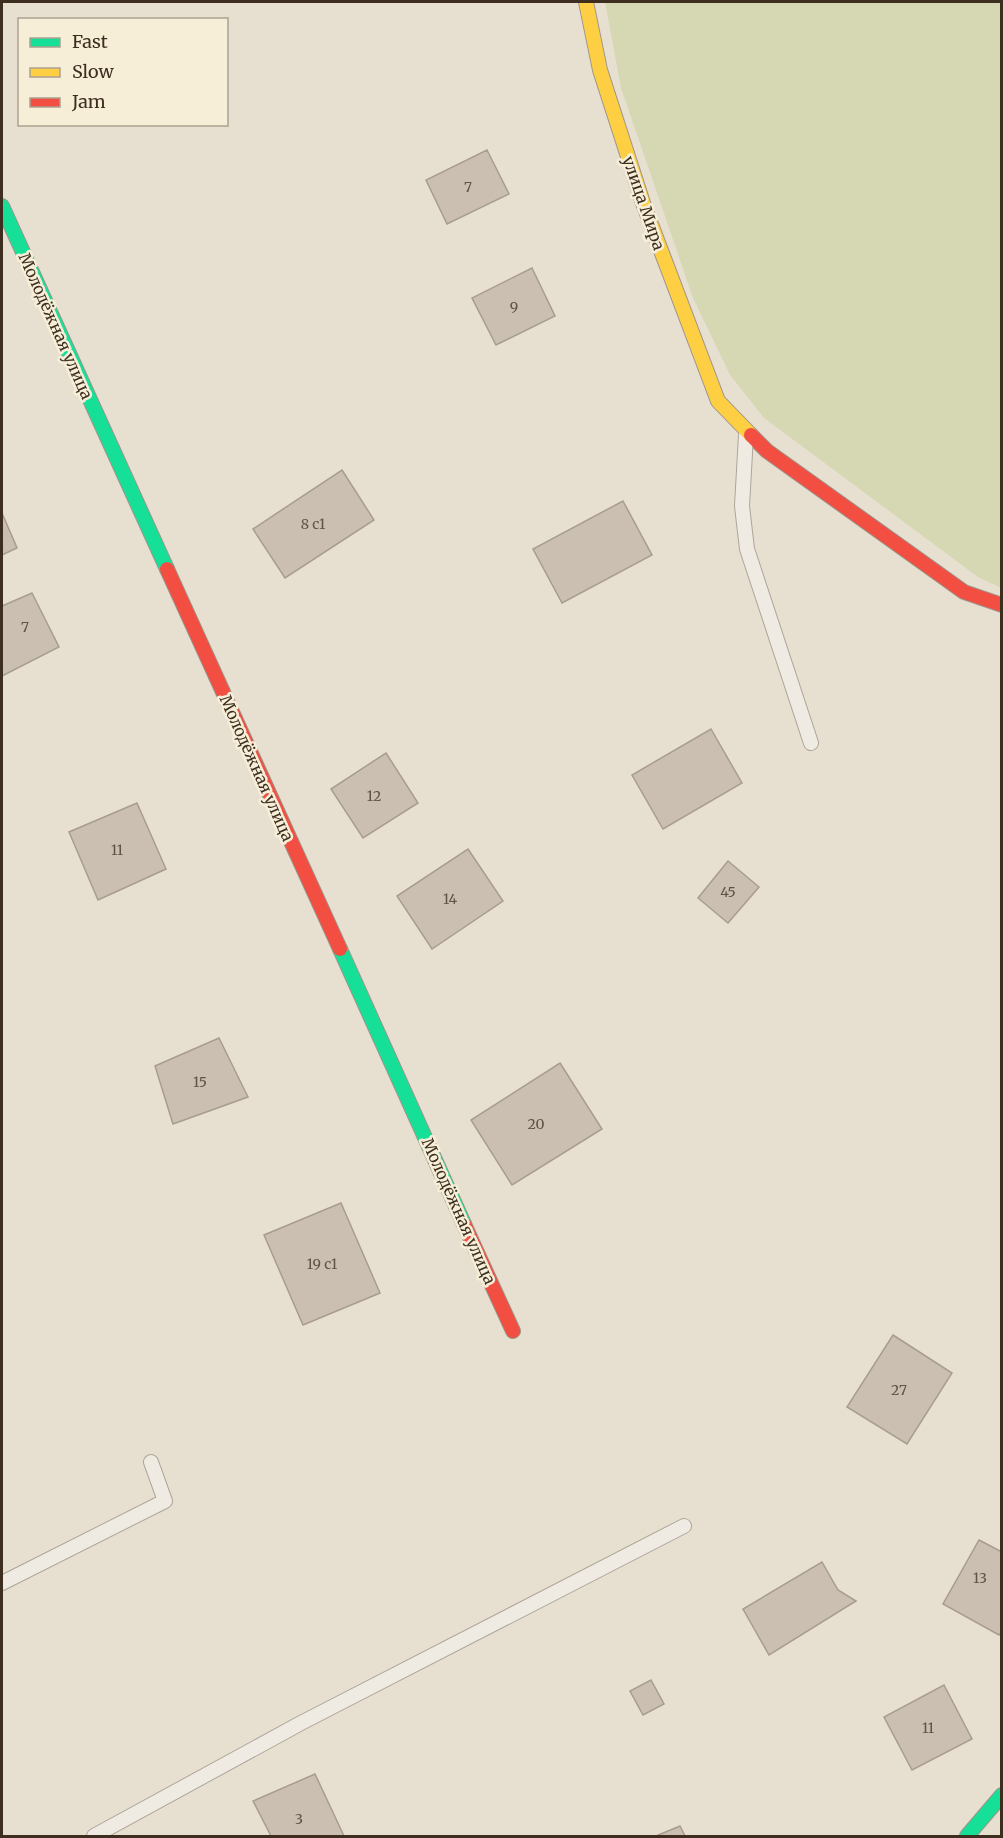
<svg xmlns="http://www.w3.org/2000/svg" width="1003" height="1838" font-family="Merriweather,serif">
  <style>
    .green { fill: #d6d7b3 }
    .building { fill: #cbbfb2; stroke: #a89c90; stroke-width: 1.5 }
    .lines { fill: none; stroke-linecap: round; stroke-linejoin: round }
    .lane-casing { stroke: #ada599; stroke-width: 16 }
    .fast-casing { stroke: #9c958a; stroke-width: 16 }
    .slow-casing { stroke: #9c958a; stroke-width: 16 }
    .jam-casing { stroke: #9c958a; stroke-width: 16 }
    .lane { stroke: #efebe3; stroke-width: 14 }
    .fast { stroke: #16e098; stroke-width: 14 }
    .slow { stroke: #ffcf43; stroke-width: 14 }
    .jam { stroke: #f24e42; stroke-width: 14 }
    .labels { text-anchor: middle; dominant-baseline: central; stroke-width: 5; stroke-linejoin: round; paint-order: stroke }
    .number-label { font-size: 14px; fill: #605244 }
    .street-label { font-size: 16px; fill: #3d2e20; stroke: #f7eed8 }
  </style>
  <rect width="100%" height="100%" fill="#e7e0d1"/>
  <path class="green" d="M605,2H1001V588L978,577L764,418L730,375L693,298L621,88Z"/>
  <path class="building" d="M487,150L509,194L447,224L426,180Z
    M532,268L555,316L496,345L472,298Z
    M342,470L374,520L285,578L253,529Z
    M623,501L652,555L562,603L533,549Z
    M2,513L17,548L2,555Z
    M32,593L59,647L2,676V606Z
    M711,729L742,783L663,829L632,775Z
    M386,753L418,803L363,838L331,789Z
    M137,803L166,869L98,900L69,832Z
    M468,849L503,901L432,949L397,896Z
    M728,861L759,887L728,923L698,898Z
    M219,1038L248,1097L173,1124L155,1066Z
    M560,1063L602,1129L512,1185L471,1120Z
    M341,1203L380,1293L303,1325L264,1235Z
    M893,1335L952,1373L907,1444L847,1407Z
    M979,1540L1002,1552V1631L999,1635L943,1604Z
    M822,1562L838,1590L856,1601L769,1655L743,1609Z
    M651,1680L664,1704L643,1715L630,1691Z
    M944,1685L972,1739L912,1770L884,1717Z
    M315,1774L344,1836H271L253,1801Z
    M680,1826L685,1836H656Z"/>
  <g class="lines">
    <defs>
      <path id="lane" d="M746,435L742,506L747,549L811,743
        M2,1583L165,1501L151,1462
        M94,1836L301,1723L684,1526"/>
      <path id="fast" d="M2,206L167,569
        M340,949L464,1224
        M967,1836L1002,1795"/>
      <path id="slow" d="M586,2L600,70L643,203L718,401L751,435"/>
      <path id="jam" d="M751,435L767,451L964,592L1002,605
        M167,569L340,949
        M464,1224L513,1331"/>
    </defs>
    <use href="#lane" class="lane-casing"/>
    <use href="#fast" class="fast-casing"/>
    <use href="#slow" class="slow-casing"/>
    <use href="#jam" class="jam-casing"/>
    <use href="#lane" class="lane"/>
    <use href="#fast" class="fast"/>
    <use href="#slow" class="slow"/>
    <use href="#jam" class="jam"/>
  </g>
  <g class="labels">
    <g class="number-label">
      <text x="468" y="187">7</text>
      <text x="514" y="307">9</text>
      <text x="313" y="524">8 с1</text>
      <text x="25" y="627">7</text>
      <text x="374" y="796">12</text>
      <text x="117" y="850">11</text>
      <text x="728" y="892">45</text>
      <text x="450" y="899">14</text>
      <text x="200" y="1082">15</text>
      <text x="536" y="1124">20</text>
      <text x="322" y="1264">19 с1</text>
      <text x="899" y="1390">27</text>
      <text x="980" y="1578">13</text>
      <text x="928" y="1728">11</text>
      <text x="299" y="1819">3</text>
    </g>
    <g class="street-label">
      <text transform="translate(644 203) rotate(71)">улица Мира</text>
      <text transform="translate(56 326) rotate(66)">Молодёжная улица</text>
      <text transform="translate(257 768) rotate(66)">Молодёжная улица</text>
      <text transform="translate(459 1211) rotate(66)">Молодёжная улица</text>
    </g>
  </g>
  <rect width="1003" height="1838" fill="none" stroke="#3d2e20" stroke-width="6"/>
  <rect x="18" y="18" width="210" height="108" fill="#f7eed8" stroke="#ada18e" stroke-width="1.5"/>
  <rect x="30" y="38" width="30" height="9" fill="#16e098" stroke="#ada18e" stroke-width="1.5"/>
  <text x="72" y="48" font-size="18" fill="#3d2e20">Fast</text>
  <rect x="30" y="68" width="30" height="9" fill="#ffcf43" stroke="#ada18e" stroke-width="1.5"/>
  <text x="72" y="78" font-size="18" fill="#3d2e20">Slow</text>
  <rect x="30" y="98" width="30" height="9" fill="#f24e42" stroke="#ada18e" stroke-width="1.5"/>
  <text x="72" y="108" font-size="18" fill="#3d2e20">Jam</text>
</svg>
